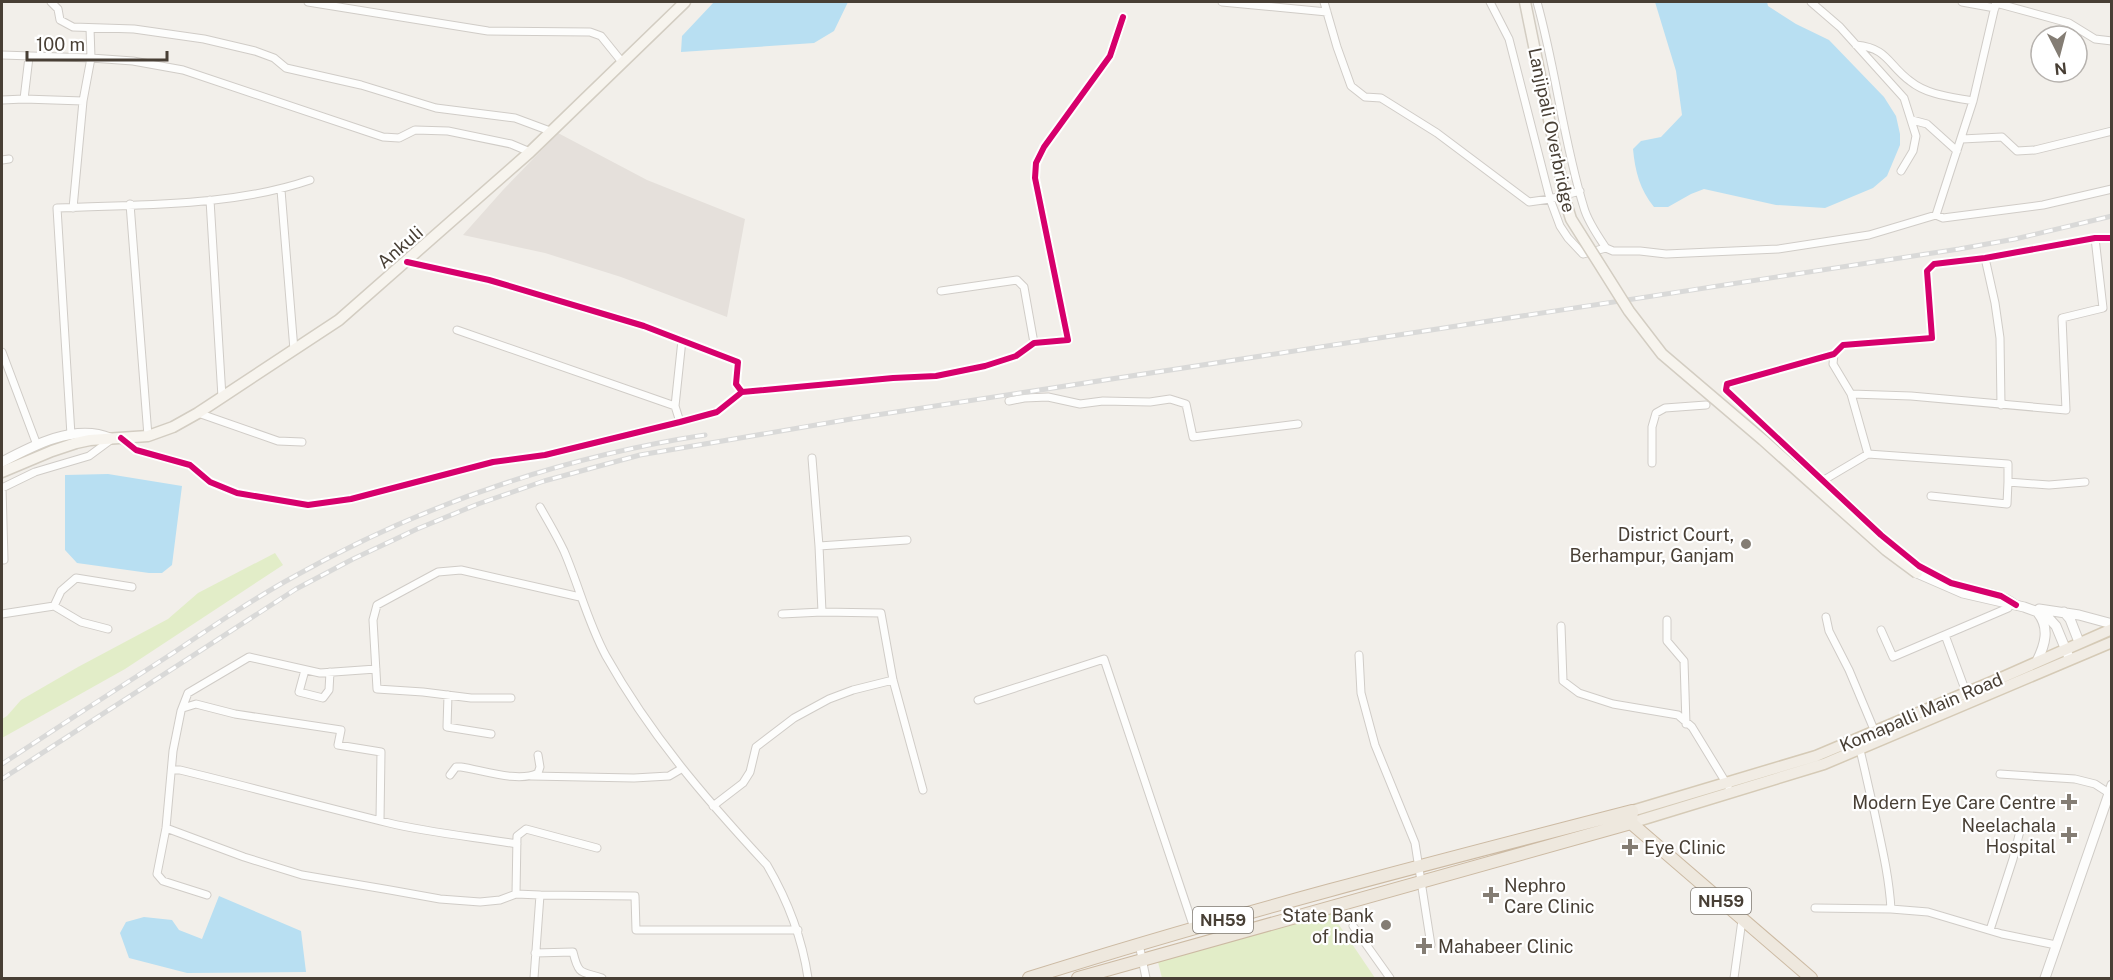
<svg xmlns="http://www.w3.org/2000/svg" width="2113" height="980" font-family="'Public Sans',sans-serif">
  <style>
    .industrial { fill: #e5e0db }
    .green { fill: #e2edc8 }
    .water { fill: #b8dff2 }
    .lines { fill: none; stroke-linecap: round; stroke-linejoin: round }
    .minor-casing { stroke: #d0ccc7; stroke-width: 9 }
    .tertiary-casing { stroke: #d0ccc7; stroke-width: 11 }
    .secondary-casing { stroke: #d3cdc2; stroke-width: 13 }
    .primary-casing { stroke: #d5cab6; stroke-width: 13 }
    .trunk-casing { stroke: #ccbaa3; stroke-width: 14 }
    .minor { stroke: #fdfdfc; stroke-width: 7 }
    .tertiary { stroke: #fdfdfc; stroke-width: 9 }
    .secondary { stroke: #f7f4ee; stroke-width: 10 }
    .primary { stroke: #f1ece4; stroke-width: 10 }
    .trunk { stroke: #eee8de; stroke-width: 12 }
    .rail-casing { stroke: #d9d9d8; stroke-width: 5 }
    .rail { stroke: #fff; stroke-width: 3; stroke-dasharray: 9; stroke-linecap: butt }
    .secondary-bridge-casing { stroke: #d3cdc2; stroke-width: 13; stroke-linecap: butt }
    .secondary-bridge { stroke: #f7f4ee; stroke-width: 10 }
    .cycleway-casing { stroke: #fff; stroke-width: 10 }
    .cycleway { stroke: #d6006c; stroke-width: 6 }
    .poi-dot { fill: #847d74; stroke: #fff; stroke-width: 2 }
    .labels { text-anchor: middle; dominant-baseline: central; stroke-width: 4.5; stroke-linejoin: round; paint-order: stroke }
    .shield { fill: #fff; stroke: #7f7972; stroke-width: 1.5 }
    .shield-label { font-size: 16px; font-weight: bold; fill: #483f35 }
    .street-label { font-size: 18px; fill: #483f35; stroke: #fff }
    .poi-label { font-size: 18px; fill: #483f35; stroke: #fff; text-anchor: end }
  </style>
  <rect width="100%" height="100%" fill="#f2efea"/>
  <path class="industrial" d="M558,133L647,180L745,219L727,317L621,277L545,253L463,235L503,190Z"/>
  <path class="green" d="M275,553L283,565L125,669L2,738V719L7,716L21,700L78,667L168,619L198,593Z
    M1329,910L1375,978H1162L1158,962Z"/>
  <path class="water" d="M714,2H848L834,31L814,43L681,52L682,36Z
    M1655,2H1767L1768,6L1796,24L1829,40L1884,97L1896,116L1900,134V145L1887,176L1873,188L1825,208L1776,205L1704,189L1691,194L1668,207H1654C1640,190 1635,171 1633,149L1641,141L1661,137L1682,115L1676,71Z
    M108,474L182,486L172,565L162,573H149L77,563L65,550V475Z
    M219,896L301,931L306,972L187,973L129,958L120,933L126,922L144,917L172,920L179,930L202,939Z"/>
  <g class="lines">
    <defs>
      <path id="minor" d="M51,2L58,9L60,20L73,27L134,29L204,39L255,51L274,58L286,68L361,85L436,108L515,118L550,131
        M308,2L488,31L590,32L601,36L622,62
        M1222,2L1327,12
        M1324,2L1337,47L1351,86L1365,97L1381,98L1437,133L1529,202L1550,199L1580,191
        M1490,2L1509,39L1550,199L1560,226L1568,238L1583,254L1606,248
        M1537,2C1556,70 1563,140 1584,208C1588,222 1598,236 1606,248L1613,251H1640L1666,254L1778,249L1869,235L1936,215L1943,218L2043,205L2112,189
        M1811,2L1840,27L1904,98L1916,136L1913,151L1901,171
        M1962,2L1995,8
        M1996,3L2069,23L2095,39L2112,41
        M1856,45C1888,48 1888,65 1910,81C1927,95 1952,97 1973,101
        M2,55L91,58L133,61L183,70L383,137L399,138L415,130L448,131L511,144L530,152
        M24,99L29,57
        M2,100L24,99L83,101
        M1912,120L1927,124L1957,151
        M1962,139L2002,137L2017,151L2035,150L2112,131
        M2,160L9,159
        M281,190L294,350
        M210,200L222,397
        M130,204L148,436
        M73,208L83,101L91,58L90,28
        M1936,215L1973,101L1996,2
        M1985,258L1995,303L2000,338L2001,405
        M407,262L489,280L644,326L738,362L736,384L742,392L893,378L936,376L985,366L1016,356L1034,343L1068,340L1035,178L1036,163L1044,147L1110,56L1123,17
        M941,291L1017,280L1024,287L1034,343
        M457,330L675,406
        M2,352L37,445
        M1834,354L1833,364L1851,394L1868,454
        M1851,394L1911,396L2066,410L2062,318L2103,308L2095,238
        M1009,401L1024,398L1048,397L1080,404L1103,401L1150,402L1170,399L1186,404L1193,437L1298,424
        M198,413L278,441L302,442
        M680,422L675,406L682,340
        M71,435L57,208C140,204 231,207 310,180
        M121,439L136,450L190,465L210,482L237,493L308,505L351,499L493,462L545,455L680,422L717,412L742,392
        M812,458L819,546L822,612L881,613L893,680L923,790
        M1652,463V427L1656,413L1665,408L1706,405
        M1824,480L1868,454L2008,464V482L2049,485L2085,482
        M2,487L4,560
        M2,488L35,472L89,456L112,439
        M1931,496L2007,504L2008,482
        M540,507C548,521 557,536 564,551C579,586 588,623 606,656C651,736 705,798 767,865C788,901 802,937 808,978
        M819,546L907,540
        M2014,603C2000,592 1980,592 1963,587C1940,580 1920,567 1900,552L1726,390L1727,384L1834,354L1843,345L1932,338L1927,271L1934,264L1985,258L2095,238H2112
        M54,606L61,591L76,578L132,587
        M2,614L54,606L81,622L108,629
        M782,614L822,612
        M1826,617L1829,631L1849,670L1875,732
        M1667,620V641L1684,661L1686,724
        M1561,626L1563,681L1579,693L1613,704L1678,715L1692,727L1728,786
        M1881,630L1893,657L2008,608
        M1945,635L1966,692
        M1359,655L1361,693L1375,745L1415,843L1431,945
        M305,670L299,692L323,698L329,690L330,672
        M448,695L447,727L491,734
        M511,698H471L423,692L377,689L373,620L377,605L438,572L461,570L580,597
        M978,700L1104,659L1194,928
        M183,708L196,704L235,714L341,730L338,745L381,752L380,820
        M1860,750C1865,770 1869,790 1874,810C1881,843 1889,875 1891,909
        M172,770H180C250,787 320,806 389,823C431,833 475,837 517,844
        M2000,774L2075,779L2095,784L2112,795
        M450,775L456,767H461C482,770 519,783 538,773L540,767L538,755
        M531,776L634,778L669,776L681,769
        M713,806L743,783L750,772L756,747L794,718L829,699L853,690L893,680
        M166,828L244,857L302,875L390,890L440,899L480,902L500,900L516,894L540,895L534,978
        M516,894L517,836L526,829L597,848
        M207,895L163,881L157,874L166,828L173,751L181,711L188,693L249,657L320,673L376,669
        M540,895L635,896L636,930H798
        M1815,908L1891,909L1928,912L2002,934L2056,945
        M1353,926L1390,978
        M1990,930L2013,859L2022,823
        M1139,944L1146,978
        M535,953L573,952C579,977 582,971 602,978
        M1734,978L1742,920"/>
      <path id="tertiary" d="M2,462C32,446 75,423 110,438
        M1917,573L1963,593L2024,607L2046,615L2056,626L2068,655
        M2039,609L2079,615L2112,624
        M2064,612L2070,619L2079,642
        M2037,661C2045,645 2050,628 2038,613
        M2045,978L2112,785"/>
      <path id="secondary" d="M2,472L52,451L76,443L90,440L148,436L173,427L198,413L339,320L530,152L685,2"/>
      <path id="primary" d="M1632,811L1816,756L2001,678L2112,629
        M1631,823L1824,764L2112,642"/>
      <path id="trunk" d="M1631,823L1811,978
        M1029,978C1228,915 1430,863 1632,811L1631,823
        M1078,978L1631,823"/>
    </defs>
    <use href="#minor" class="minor-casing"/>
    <use href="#tertiary" class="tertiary-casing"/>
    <use href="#secondary" class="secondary-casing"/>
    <use href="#primary" class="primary-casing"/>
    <use href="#trunk" class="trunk-casing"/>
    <use href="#minor" class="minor"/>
    <use href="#tertiary" class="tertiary"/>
    <use href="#secondary" class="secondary"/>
    <use href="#primary" class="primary"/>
    <use href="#trunk" class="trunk"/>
    <defs>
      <path id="rail" d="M2,764C58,727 115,690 173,653C213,626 253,599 295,576C422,505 562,457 705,435
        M2,779L296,589L353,559L417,529L478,504L544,481L640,455L857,418L1959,249L2015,239L2112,216"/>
    </defs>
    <use href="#rail" class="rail-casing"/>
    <use href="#rail" class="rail"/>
    <defs>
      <path id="secondary-bridge" d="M1525,2L1566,203L1571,219L1629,311L1662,354L1763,440L1886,550L1917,573"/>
    </defs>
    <use href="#secondary-bridge" class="secondary-bridge-casing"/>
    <use href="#secondary-bridge" class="secondary-bridge"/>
    <defs>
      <path id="cycleway" d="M407,262L489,280L644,326L738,362L736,384L742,392L893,378L936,376L985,366L1016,356L1034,343L1068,340L1035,178L1036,163L1044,147L1110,56L1123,17
        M121,438L136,450L190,465L210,482L237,493L308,505L351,499L493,462L545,455L680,422L717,412L742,392
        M2016,605L2001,596L1951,583L1919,566L1881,535L1726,390L1727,384L1834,354L1843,345L1932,338L1927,271L1934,264L1985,258L2095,238H2112"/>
    </defs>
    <use href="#cycleway" class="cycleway-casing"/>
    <use href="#cycleway" class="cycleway"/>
  </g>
  <g class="poi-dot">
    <circle cx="1746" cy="544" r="6"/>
    <path d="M2066 793h6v6h6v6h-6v6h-6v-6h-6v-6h6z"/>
    <path d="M2066 826h6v6h6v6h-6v6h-6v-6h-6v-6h6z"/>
    <path d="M1627 838h6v6h6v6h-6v6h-6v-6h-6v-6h6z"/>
    <path d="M1488 886h6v6h6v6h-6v6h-6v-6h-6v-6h6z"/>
    <circle cx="1386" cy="925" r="6"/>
    <path d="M1421 937h6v6h6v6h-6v6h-6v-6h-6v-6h6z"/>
  </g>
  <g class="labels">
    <g class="shield">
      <rect x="1691" y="888" width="60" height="26" rx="4.5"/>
      <rect x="1193" y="907" width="60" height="26" rx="4.5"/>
    </g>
    <g class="shield-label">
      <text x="1721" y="901">NH59</text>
      <text x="1223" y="920">NH59</text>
    </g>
    <g class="street-label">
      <text transform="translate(1552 130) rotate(78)">Lanjipali Overbridge</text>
      <text transform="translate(400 247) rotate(-41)">Ankuli</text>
      <text transform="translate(1921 712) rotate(-23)">Komapalli Main Road</text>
    </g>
    <g class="poi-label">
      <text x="1734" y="534">District Court,<tspan x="1734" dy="21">Berhampur, Ganjam</tspan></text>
      <text x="2056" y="802">Modern Eye Care Centre</text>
      <text x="2056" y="825">Neelachala<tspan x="2056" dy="21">Hospital</tspan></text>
      <text x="1644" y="847" text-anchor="start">Eye Clinic</text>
      <text x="1504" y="885" text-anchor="start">Nephro<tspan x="1504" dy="21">Care Clinic</tspan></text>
      <text x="1374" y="915">State Bank<tspan x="1374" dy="21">of India</tspan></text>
      <text x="1438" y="946" text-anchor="start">Mahabeer Clinic</text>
    </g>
  </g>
  <rect width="2113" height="980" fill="none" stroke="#483f35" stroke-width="6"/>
  <g transform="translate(2059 54) rotate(174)"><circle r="28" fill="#ffffff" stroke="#b6b2ae" stroke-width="1.5"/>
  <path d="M0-4.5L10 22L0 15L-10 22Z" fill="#847d74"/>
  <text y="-9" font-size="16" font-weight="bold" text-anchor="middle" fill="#483f35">N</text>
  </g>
  <path d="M27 51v9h140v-9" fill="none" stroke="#483f35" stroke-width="3"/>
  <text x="36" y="51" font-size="18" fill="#483f35" stroke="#ffffff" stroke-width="4.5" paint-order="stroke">100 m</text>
</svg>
